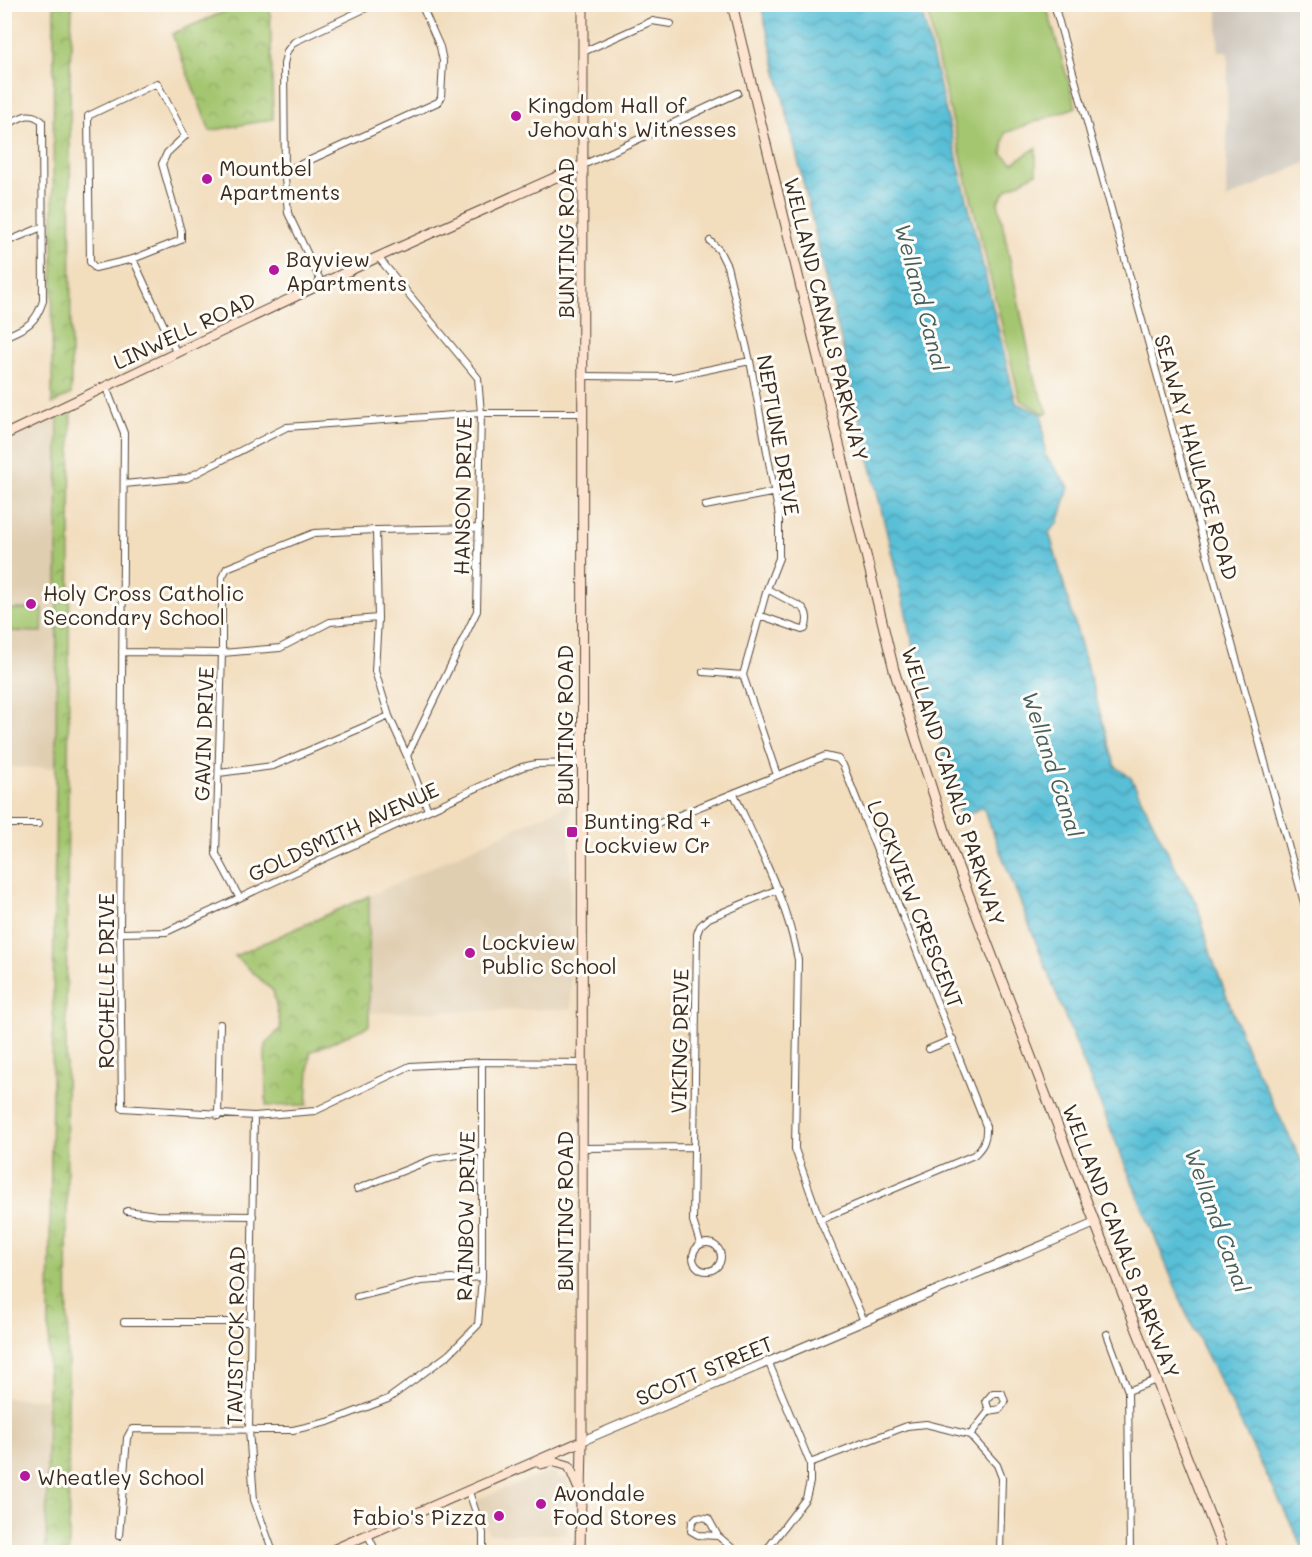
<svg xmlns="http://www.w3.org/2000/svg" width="1312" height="1557" font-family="Mali,sans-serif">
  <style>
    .built { fill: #e0ceb1 }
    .industrial { fill: #cbc3b8 }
    .grass { fill: #a4c66f; stroke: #707846; stroke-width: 1.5 }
    .park { fill: url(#park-crowns); stroke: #707846; stroke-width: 1.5 }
    .water { fill: url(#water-waves); stroke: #4a747a; stroke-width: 1.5 }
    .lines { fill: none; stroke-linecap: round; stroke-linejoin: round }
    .minor-casing { stroke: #564536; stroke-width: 8 }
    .tertiary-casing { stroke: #564536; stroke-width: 10 }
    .secondary-casing { stroke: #564536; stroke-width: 11 }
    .minor { stroke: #fff; stroke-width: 6 }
    .tertiary { stroke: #fff; stroke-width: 8 }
    .secondary { stroke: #fde4d1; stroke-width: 9 }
    .poi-dot { fill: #b5179e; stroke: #fdfcf7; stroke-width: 2 }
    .labels { text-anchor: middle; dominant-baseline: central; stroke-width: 6; stroke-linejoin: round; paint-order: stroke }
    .poi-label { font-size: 21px; fill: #3b2a1e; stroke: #fdfcf7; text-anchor: start }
    .street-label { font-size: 21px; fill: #3b2a1e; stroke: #fdfcf7 }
    .water-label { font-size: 22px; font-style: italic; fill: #465e5f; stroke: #fdfcf7 }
  </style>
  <defs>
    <pattern id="park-crowns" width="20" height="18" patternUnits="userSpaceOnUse" patternTransform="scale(1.5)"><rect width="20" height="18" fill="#a4c66f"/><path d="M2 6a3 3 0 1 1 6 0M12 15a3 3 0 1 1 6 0" fill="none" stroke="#87a15b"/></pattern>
    <pattern id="water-waves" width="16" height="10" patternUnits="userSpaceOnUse" patternTransform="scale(1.5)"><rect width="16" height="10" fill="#59bfd7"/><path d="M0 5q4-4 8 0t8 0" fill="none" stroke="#4b9bae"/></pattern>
  </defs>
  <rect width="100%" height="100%" fill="#fdfcf7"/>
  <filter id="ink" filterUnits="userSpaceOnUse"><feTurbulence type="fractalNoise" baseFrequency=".0167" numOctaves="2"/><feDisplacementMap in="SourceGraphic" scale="12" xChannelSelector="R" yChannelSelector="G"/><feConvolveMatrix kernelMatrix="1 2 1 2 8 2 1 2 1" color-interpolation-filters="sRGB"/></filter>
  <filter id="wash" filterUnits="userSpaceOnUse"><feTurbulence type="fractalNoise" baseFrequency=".008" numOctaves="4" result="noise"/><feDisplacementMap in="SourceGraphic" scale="24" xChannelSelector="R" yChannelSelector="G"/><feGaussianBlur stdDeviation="1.35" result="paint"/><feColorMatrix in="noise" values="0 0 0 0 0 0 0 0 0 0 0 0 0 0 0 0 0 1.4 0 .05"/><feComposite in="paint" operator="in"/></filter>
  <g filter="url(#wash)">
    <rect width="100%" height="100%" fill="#f2ddbd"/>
    <path class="built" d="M58,415L56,768L5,767V441Z
      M570,803L571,1009L370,1013L369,896Z
      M5,1398L47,1399L46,1552H5Z
      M554,1469L558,1478H568V1534H489L474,1501Z"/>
    <path class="industrial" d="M1218,5H1308L1307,162L1226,199L1228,51H1218Z"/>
    <path class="grass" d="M933,4L1046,5L1076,107L1005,133L1002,154L1013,163L1036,148V173L1007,189L998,202L1035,382L1048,412L1045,414L1020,400L933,40L928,8Z
      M6,609H43L42,632L6,631Z"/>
    <path class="park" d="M54,5H72L70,73L71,394L52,404Z
      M240,5H270L273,119L210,131L172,34Z
      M71,411L66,1032L69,1552H46L56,768L58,415Z
      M369,896V1026L310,1052L307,1105L266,1106L265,1045L281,1028L273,991L235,956Z"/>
    <path class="water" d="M761,5H926L921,8L1016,403L1042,414L1045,455L1069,487L1058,523L1049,532L1115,766L1131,778L1178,873L1197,903L1211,955L1249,1055L1307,1172V1552H1305L1186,1313L1083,1062L983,807L961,818L919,668Z"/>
  </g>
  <g filter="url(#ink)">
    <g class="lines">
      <defs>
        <path id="minor" d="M1054,4L1308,917
          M583,52L652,21L671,24
          M157,83L185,136L167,153L162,164L181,231V240L133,259L95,268L90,262L88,116Z
          M4,126C20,119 28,109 42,121L43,301C35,325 26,327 4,337
          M583,165L738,93
          M286,171L438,102L441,98L443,61L440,47L421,4
          M710,241L719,250L727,266L750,361L779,516V558L767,589L743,675L777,775
          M4,243L42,227
          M378,257L478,378L481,413L477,611L407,756
          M133,259L177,354
          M322,284L288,213L285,178L284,64L287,51L294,42L375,4
          M582,376L673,377L750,361
          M106,387L124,433L120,933L122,1108L254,1116L315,1111L410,1066L482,1062L582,1063
          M124,484L187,478L287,427L481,413H583
          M705,506L776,492
          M376,530L378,618L375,671L389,716L407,756L428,810
          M759,615L802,630L805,629C808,622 808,613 803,608L767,589
          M122,652L222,653L280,648L330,622L378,618
          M703,672L743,675
          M219,773L273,766L389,716
          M734,794C759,848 787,901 798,960L795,1149L820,1220L864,1321
          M582,823L655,825L825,756L838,759L843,765L986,1126C987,1139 983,1147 974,1155L820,1220
          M4,824H39
          M239,897L216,854L222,653V577L227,568L314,533L376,530L479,528
          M120,933L166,932L522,767L536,764L582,763
          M929,1049L953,1039
          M218,1116L220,1024
          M254,1116L249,1429L254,1500L273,1552
          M582,1148L693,1147
          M357,1189L433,1159L483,1151
          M127,1211L157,1215L253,1216
          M693 1257a14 14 0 1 1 28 0a14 14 0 1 1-28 0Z
          M700,1243L693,1221L697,934L700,926L709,918L778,889
          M357,1297L421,1281L482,1277
          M124,1322H251
          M1107,1334L1128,1391L1130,1552
          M1128,1391L1156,1380
          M970,1435L989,1411L986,1401L993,1393H1002L1005,1402L1000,1409L989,1411
          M810,1463L907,1426L926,1424L970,1435L997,1465L1002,1478L1000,1552
          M469,1492L483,1533V1552
          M368,1535L376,1552
          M119,1536L127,1438L132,1429L293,1430L328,1422L388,1399L448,1355L478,1325L482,1277V1062
          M718,1536L698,1535L691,1531L692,1522L697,1517L708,1518L718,1536L737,1552
          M765,1552L806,1498L810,1482V1463L769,1363"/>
        <path id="tertiary" d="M582,1441L1095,1223"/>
        <path id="secondary" d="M732,4L894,670L950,846L1095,1223L1224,1552
          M4,435L378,257L583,165
          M541,1464L552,1461L569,1466L578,1487
          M328,1552L582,1441
          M580,1552L582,1441L583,4"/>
      </defs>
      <use href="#minor" class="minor-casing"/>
      <use href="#tertiary" class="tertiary-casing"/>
      <use href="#secondary" class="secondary-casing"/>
      <use href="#minor" class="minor"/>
      <use href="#tertiary" class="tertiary"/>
      <use href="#secondary" class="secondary"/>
    </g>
  </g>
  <g class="poi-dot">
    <circle cx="516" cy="116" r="6"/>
    <circle cx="207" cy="179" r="6"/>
    <circle cx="274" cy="270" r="6"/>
    <circle cx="31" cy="604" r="6"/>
    <rect x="566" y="826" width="12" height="12" rx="3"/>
    <circle cx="470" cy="953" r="6"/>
    <circle cx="25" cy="1476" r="6"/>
    <circle cx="541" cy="1504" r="6"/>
    <circle cx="499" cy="1516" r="6"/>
  </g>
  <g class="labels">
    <g class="poi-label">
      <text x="528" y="104">Kingdom Hall of<tspan x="528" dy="24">Jehovah's Witnesses</tspan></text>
      <text x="219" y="167">Mountbel<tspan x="219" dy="24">Apartments</tspan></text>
      <text x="286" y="258">Bayview<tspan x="286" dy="24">Apartments</tspan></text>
      <text x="43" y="592">Holy Cross Catholic<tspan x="43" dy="24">Secondary School</tspan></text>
      <text x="584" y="820">Bunting Rd +<tspan x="584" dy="24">Lockview Cr</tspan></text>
      <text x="482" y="941">Lockview<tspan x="482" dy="24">Public School</tspan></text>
      <text x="37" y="1476">Wheatley School</text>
      <text x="553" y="1492">Avondale<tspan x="553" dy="24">Food Stores</tspan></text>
      <text x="487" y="1516" text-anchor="end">Fabio's Pizza</text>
    </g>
    <g class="street-label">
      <text transform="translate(565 238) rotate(-90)">BUNTING ROAD</text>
      <text transform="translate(827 319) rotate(76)">WELLAND CANALS PARKWAY</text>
      <text transform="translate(184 330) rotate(-25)">LINWELL ROAD</text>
      <text transform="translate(779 435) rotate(80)">NEPTUNE DRIVE</text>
      <text transform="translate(1197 457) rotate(74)">SEAWAY HAULAGE ROAD</text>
      <text transform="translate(462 496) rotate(-89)">HANSON DRIVE</text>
      <text transform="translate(564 725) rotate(-90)">BUNTING ROAD</text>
      <text transform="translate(203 734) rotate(-88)">GAVIN DRIVE</text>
      <text transform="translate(954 786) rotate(72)">WELLAND CANALS PARKWAY</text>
      <text transform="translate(343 831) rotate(-25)">GOLDSMITH AVENUE</text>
      <text transform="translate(916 904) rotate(68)">LOCKVIEW CRESCENT</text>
      <text transform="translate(105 981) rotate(-90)">ROCHELLE DRIVE</text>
      <text transform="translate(679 1041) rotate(-89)">VIKING DRIVE</text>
      <text transform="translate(564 1211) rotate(-90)">BUNTING ROAD</text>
      <text transform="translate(465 1216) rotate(-89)">RAINBOW DRIVE</text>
      <text transform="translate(1122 1241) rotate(69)">WELLAND CANALS PARKWAY</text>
      <text transform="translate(235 1336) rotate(-89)">TAVISTOCK ROAD</text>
      <text transform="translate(704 1370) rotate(-23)">SCOTT STREET</text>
    </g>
    <g class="water-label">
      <text transform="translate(922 297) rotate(75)">Welland Canal</text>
      <text transform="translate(1053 764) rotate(72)">Welland Canal</text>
      <text transform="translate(1218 1220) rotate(70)">Welland Canal</text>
    </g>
  </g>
  <rect width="1312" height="1557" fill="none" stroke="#fdfcf7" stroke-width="24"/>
</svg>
